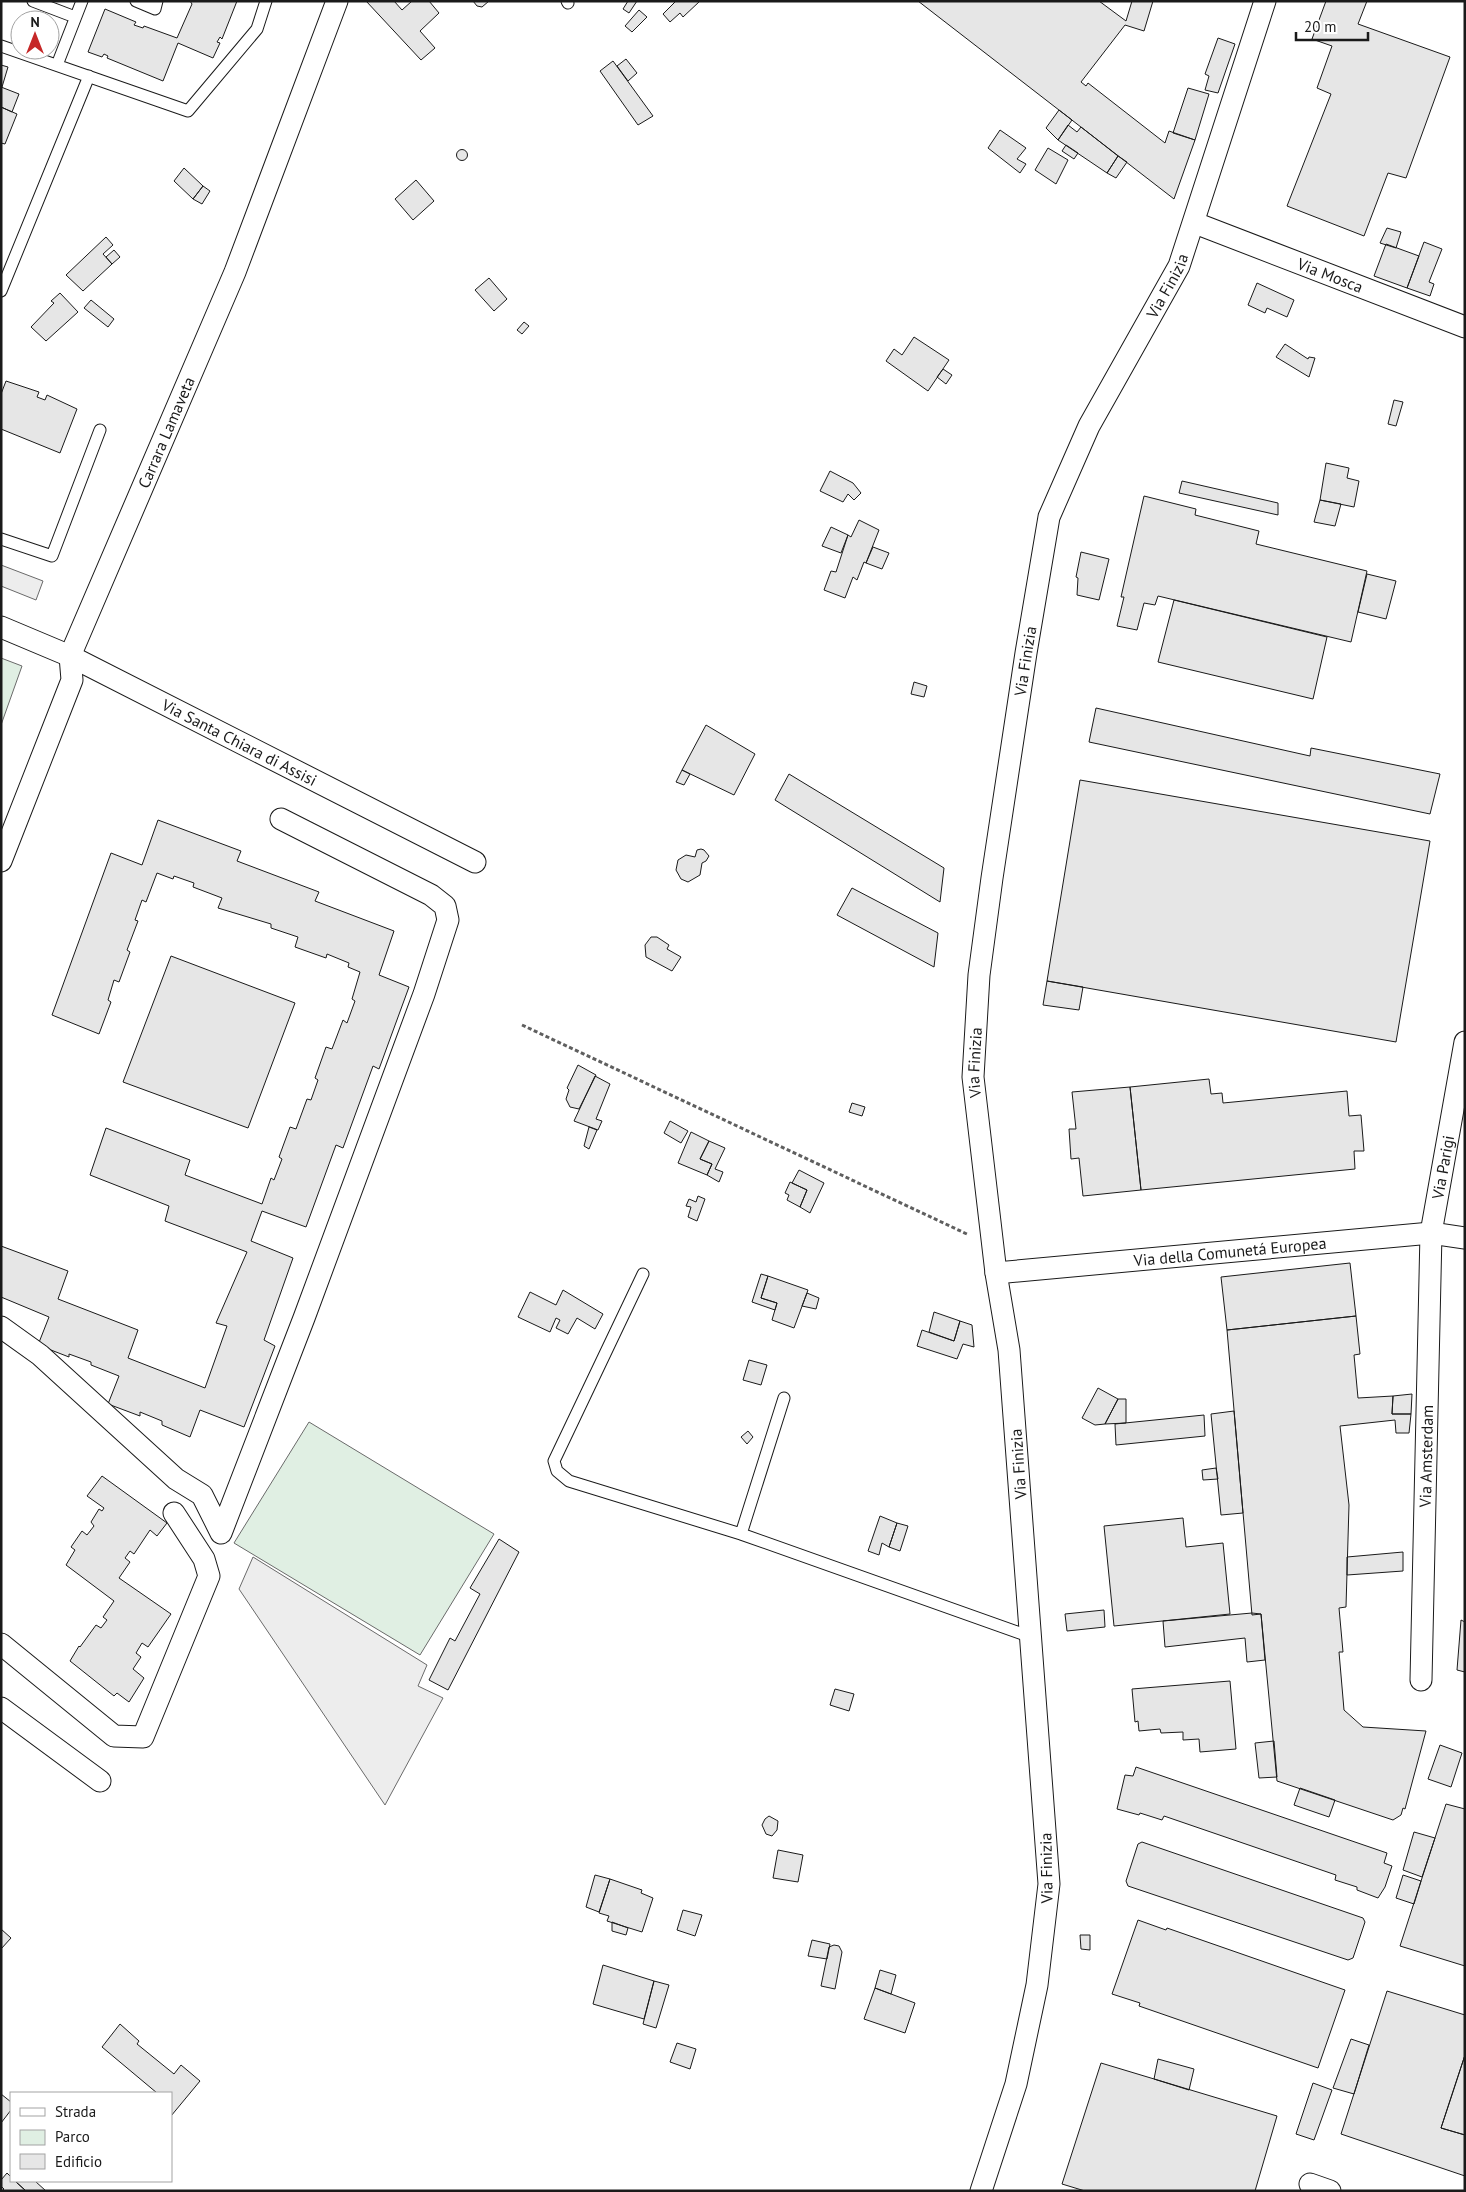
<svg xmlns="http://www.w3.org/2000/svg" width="1466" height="2192" font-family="'PT Sans',sans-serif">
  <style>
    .green { fill: #e0efe3; stroke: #6a6a6a }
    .parking { fill: #ededed; stroke: #6a6a6a }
    .building { fill: #e6e6e6; stroke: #1a1a1a }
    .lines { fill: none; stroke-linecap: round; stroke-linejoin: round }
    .lane-casing { stroke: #1a1a1a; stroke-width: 13 }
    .street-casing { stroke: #1a1a1a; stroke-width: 23 }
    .path { stroke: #5f5f5f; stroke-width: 3; stroke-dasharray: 4 2.5; stroke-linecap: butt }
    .lane { stroke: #fff; stroke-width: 11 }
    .street { stroke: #fff; stroke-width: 21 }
    .labels { text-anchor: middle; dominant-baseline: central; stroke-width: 4; stroke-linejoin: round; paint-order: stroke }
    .street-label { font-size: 16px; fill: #1a1a1a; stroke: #fff }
  </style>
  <rect width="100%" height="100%" fill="#fff"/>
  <path class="green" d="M1,658L22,666L1,725Z
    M309,1422L494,1534L420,1655L234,1543Z"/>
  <path class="parking" d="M1,565L43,581L36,600L1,586Z
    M253,1557L427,1665L418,1686L443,1698L385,1805L239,1589Z"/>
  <path class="building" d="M190,1H237L222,39L220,37L217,42L220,43L213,58L178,43L163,81L107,58L108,56L104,54L102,57L88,52L105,9L136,22L134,25L143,28L144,26L177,38L192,4Z
    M366,1H394L402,10L412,1H429L439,13L420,31L435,48L421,60Z
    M473,1H489L482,7L477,6Z
    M628,1H637L629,13L623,9Z
    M676,1H700L683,17L680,13L670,22L663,14Z
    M918,1H1099L1126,21L1132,1H1153L1144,31L1125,25L1081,82L1086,86L1088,83L1165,143L1169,131L1195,140L1174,199Z
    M1326,1H1367L1358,24L1450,57L1406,178L1388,173L1364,236L1287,206L1331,94L1317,88L1332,46L1312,39Z
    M639,10L647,17L632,32L625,26Z
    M1218,38L1235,44L1218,93L1205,90L1209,76L1205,74Z
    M626,59L637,73L628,81L617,66Z
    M613,61L653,116L638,125L600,71Z
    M1,65L8,67L2,87H1Z
    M1,87L19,94L12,112L1,107Z
    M1188,88L1209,94L1195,140L1173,133Z
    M1,107L17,114L5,144L1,143Z
    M1059,110L1072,120L1058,140L1046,128Z
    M1068,125L1077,132L1081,127L1118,156L1107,173L1058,140Z
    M1000,130L1026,148L1017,159L1026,164L1020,173L988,148Z
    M1066,145L1078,153L1074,159L1062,151Z
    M1048,148L1068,160L1056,184L1035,170Z
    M456.5 155a5.5 5.5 0 1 1 11 0a5.5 5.5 0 1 1-11 0Z
    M1118,156L1127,162L1116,178L1107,173Z
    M184,168L203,186L193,199L174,181Z
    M416,180L434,201L413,220L395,199Z
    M203,186L210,191L202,204L193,199Z
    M1387,228L1401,232L1396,248L1380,243Z
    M106,237L113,245L103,254L112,264L83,291L66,275Z
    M1424,242L1442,249L1429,282L1434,284L1430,296L1407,288Z
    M1386,244L1419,256L1407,288L1374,276Z
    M114,250L120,257L112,264L106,257Z
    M489,278L507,299L494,311L475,290Z
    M1257,283L1294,300L1287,317L1267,308L1265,313L1248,305Z
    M60,293L78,312L46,341L31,327L54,303L51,301Z
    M91,300L114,319L108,327L84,308Z
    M524,322L529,326L522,334L517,330Z
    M914,337L949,360L928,391L886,361L894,349L902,355Z
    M1285,344L1308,359L1309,357L1315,358L1309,377L1276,357Z
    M943,369L952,375L946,384L937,377Z
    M6,381L39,392L37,397L45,400L47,395L77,409L60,453L1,429V394Z
    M1394,400L1403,402L1396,426L1388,424Z
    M1326,463L1349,468L1347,478L1359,481L1354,507L1320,500Z
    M830,471L853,483L861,493L854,500L848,494L843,502L820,491Z
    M1182,481L1278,503V515L1179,493Z
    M1144,496L1196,509L1195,515L1259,531L1256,544L1367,571L1351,642L1158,596L1155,605L1144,603L1137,630L1117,626L1124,597H1121Z
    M1320,500L1341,504L1335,526L1314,522Z
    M859,520L879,530L866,563L864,562L857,580L853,577L845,598L824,590L831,571L836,572L848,535L851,537Z
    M831,527L848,535L841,553L822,546Z
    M873,547L889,553L882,569L866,563Z
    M1081,552L1109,559L1099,600L1077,595L1078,578L1076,577Z
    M1367,574L1396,581L1386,619L1358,612Z
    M1174,600L1327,637L1313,699L1158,662Z
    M914,682L927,686L924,697L911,694Z
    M1096,708L1310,756L1311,748L1440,774L1430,814L1089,742Z
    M706,725L755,754L734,795L682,770Z
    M682,770L690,774L684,785L676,782Z
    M789,774L944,868L940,902L775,800Z
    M1080,780L1430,841L1396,1042L1047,981Z
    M158,820L241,851L237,861L319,892L315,901L394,931L379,975L409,987L379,1069L373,1066L343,1148L336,1145L306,1227L262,1211L251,1241L293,1258L264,1340L275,1346L244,1427L200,1410L190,1437L162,1425V1421L140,1412V1416L108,1404L119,1376L91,1365V1362L69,1354V1357L38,1345L49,1317L1,1297V1246L68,1271L58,1299L138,1330L128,1358L205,1388L227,1326L216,1323L247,1252L165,1221L169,1206L90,1175L106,1128L190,1160L185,1175L262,1204L271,1178L274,1180L282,1159L279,1157L290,1127L296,1129L307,1099L311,1100L318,1080L315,1078L326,1047L332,1049L343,1020L347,1023L355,1001L352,999L360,972L348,967L349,963L327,954L326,958L295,947L298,937L271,928V924L218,908L222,898L193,887L194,883L174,876L173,879L157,873L146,902L142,900L135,920L138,921L127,950L130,952L119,982L114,980L108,1000L111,1002L99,1034L52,1015L111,853L142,865Z
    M701,849L704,850L709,856L706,861L702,863L700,875L688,882L681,879L676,870L678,860L686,855L695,857L697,850Z
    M852,888L938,933L934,967L837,915Z
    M651,937H657L669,945L667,949L681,957L672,971L646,957L645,945Z
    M171,956L295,1003L248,1128L123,1082Z
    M1047,981L1083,987L1079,1010L1043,1005Z
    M578,1065L596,1075L579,1109L570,1107L566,1099L569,1090L567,1088Z
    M595,1076L610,1084L596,1119L602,1121L598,1130L574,1121Z
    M1209,1079L1211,1094L1222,1093L1223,1103L1347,1091L1349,1116L1361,1115L1364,1151H1354L1355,1169L1141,1190L1130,1087Z
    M1130,1087L1141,1190L1083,1196L1079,1158L1071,1159L1069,1129H1076L1072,1092Z
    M852,1103L865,1107L862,1116L849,1112Z
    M670,1121L688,1131L681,1143L664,1133Z
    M589,1127L597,1130L589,1149L584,1146Z
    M691,1132L709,1141L700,1159L712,1164L707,1175L678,1163Z
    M709,1141L725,1148L715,1169L723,1172L719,1182L707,1175L712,1164L700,1159Z
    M799,1170L824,1183L810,1213L800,1207L807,1190L792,1183Z
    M790,1182L807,1190L800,1207L787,1200L789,1195L785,1193Z
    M698,1196L705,1199L697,1221L688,1217L691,1207L686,1206L689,1199L696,1202Z
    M1350,1263L1356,1316L1227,1330L1221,1277Z
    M761,1274L768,1276L761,1298L777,1303L775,1310L752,1302Z
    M768,1276L808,1290L794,1328L772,1320L777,1303L761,1298Z
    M563,1290L603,1314L595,1329L577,1318L568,1334L556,1328L560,1320L556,1318L550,1332L518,1317L530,1292L556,1305Z
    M807,1293L819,1298L816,1309L802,1306Z
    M934,1312L960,1321L954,1341L929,1332Z
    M1356,1316L1360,1354L1354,1355L1358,1398L1393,1396L1392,1414H1411L1409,1433H1396L1395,1420L1340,1426L1349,1505L1346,1607L1339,1608L1343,1652H1339L1344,1710L1363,1727L1426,1731L1405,1809L1403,1808L1401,1815L1393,1820L1277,1781L1261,1614L1252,1615L1227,1330Z
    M960,1321L972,1325L974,1347L963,1344L957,1359L917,1346L922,1330L954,1341Z
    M749,1360L767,1365L761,1385L743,1380Z
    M1098,1388L1118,1399L1105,1424L1095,1425L1082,1418Z
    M1412,1394L1411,1414H1392L1393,1396Z
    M1118,1399H1126V1423L1105,1424Z
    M1234,1411L1243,1513L1221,1515L1211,1414Z
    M1204,1415L1205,1436L1116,1445L1115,1424Z
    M748,1431L753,1437L747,1444L741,1437Z
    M1216,1468L1218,1479L1203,1480L1202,1470Z
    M102,1476L167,1523L157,1536L150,1530L134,1554L130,1551L125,1558L130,1562L119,1578L171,1614L148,1647L142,1643L136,1653L141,1657L133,1669L144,1678L129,1702L117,1693L114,1696L70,1661L79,1646L80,1647L96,1625L101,1628L107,1620L103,1617L114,1601L66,1565L75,1550L71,1547L82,1531L87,1535L94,1526L91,1522L99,1509L102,1511L104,1508L87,1496Z
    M880,1516L897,1523L889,1547L882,1543L879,1555L868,1551Z
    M1183,1518L1186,1547L1223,1543L1230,1614L1114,1626L1104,1526Z
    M897,1523L908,1526L900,1551L889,1547Z
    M499,1539L519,1552L448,1690L429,1680L450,1638L455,1641L480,1594L470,1588Z
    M1403,1552V1571L1347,1575V1557Z
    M1104,1610L1105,1627L1067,1631L1065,1614Z
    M1252,1613L1261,1614L1265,1660L1247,1662L1245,1638L1165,1647L1163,1621Z
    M1461,1620L1465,1622V1672L1457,1670Z
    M1230,1681L1236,1749L1200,1752L1199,1739L1183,1740V1732L1161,1733L1160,1729L1139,1731L1138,1721L1135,1722L1132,1689Z
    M835,1689L854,1694L849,1711L830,1705Z
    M1274,1741L1277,1777L1259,1778L1255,1743Z
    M1440,1745L1462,1753L1451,1787L1428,1779Z
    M1136,1767L1387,1853L1384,1863L1392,1866L1385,1887L1378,1898L1357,1890V1887L1335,1880L1336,1875L1164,1816L1162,1820L1140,1813L1139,1815L1117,1809L1125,1775L1133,1776Z
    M1300,1788L1335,1800L1329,1817L1294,1805Z
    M1446,1804L1465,1809V1966L1400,1946Z
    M769,1816L778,1821L777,1830L772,1836L766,1834L762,1825L765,1819Z
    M1414,1832L1435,1838L1422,1877L1403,1870Z
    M1142,1842L1363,1918L1365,1922L1353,1958L1348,1960L1128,1886L1126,1881L1138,1844Z
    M778,1850L803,1855L798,1882L773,1878Z
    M595,1875L610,1879L599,1912L586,1907Z
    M1403,1875L1421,1881L1414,1904L1396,1898Z
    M610,1879L642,1890L641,1893L653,1898L642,1932L607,1921L609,1916L599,1913Z
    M683,1910L702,1915L695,1936L677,1930Z
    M1138,1920L1166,1930L1167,1928L1345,1990L1318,2068L1139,2006L1140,2003L1112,1994Z
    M612,1922L628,1928L626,1935L612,1931Z
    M1,1929L11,1938L1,1949Z
    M1080,1935H1090V1950L1081,1949Z
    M812,1940L830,1944L827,1959L808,1956Z
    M834,1945L839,1946L842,1952L835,1989L821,1986L829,1947Z
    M603,1965L654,1981L644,2019L593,2004Z
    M880,1970L896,1975L891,1994L875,1988Z
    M654,1981L669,1985L656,2028L643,2024Z
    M875,1988L915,2003L905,2033L864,2019Z
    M1387,1991L1465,2015V2055L1441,2128L1465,2135V2176L1341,2134Z
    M120,2024L139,2041L137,2044L174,2074L181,2065L200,2081L171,2116V2093H157L102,2047Z
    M1351,2039L1369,2045L1354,2094L1333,2088Z
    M677,2043L696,2049L690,2069L670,2062Z
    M1465,2055V2135L1441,2128Z
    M1158,2059L1194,2069L1189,2090L1154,2079Z
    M1101,2063L1277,2116L1255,2191H1085L1062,2184Z
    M1313,2083L1332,2090L1314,2140L1296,2134Z
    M1,2094L11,2102V2110L1,2123Z
    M7,2173L11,2177V2181H15L26,2191H2L4,2189L1,2186V2180Z
    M15,2181H35L46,2191H26Z"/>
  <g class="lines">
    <defs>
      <path id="lane" d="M33,1L75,17
        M136,1L155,9L157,1
        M567,1L568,3
        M1,46L188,111L257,29L266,1
        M57,65L82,1
        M1,291L89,76
        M1,539L52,556L100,430
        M643,1274L554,1461L557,1471L569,1481L741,1534L1031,1637
        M741,1534L784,1398"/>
      <g id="street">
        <path id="s1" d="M1195,223L1465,327"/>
        <path id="s2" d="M1,627L70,656L475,862"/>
        <path id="s3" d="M1,861L72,680L70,656L235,272L337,1"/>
        <path id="s4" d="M996,1273L1431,1233L1465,1238"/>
        <path d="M1,1327L40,1355L176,1479L202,1495L221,1533L304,1318L424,994L448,920L445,906L431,895L281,819"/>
        <path d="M1,1644L114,1736L143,1737L209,1576L204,1559L174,1513"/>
        <path id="s5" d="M1421,1680L1431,1233L1465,1042"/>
        <path d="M1,1708L100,1781"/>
        <path d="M1310,2184L1330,2191"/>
        <path id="s6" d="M981,2191L1016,2084L1037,1985L1049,1884L1009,1350L996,1273L973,1077L979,975L992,878L1026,653L1049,517L1089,426L1179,266L1265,1"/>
      </g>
    </defs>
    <use href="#lane" class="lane-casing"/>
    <use href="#street" class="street-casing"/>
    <path class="path" d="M522,1025L969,1235"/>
    <use href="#lane" class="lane"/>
    <use href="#street" class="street"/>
  </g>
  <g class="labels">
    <g class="street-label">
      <text stroke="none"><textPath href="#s1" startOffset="145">Via Mosca</textPath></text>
      <text stroke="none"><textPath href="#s6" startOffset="1952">Via Finizia</textPath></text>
      <text stroke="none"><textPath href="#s3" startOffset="462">Carrara Lamaveta</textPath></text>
      <text stroke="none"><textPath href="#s6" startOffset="1546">Via Finizia</textPath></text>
      <text stroke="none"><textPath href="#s2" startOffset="265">Via Santa Chiara di Assisi</textPath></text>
      <text stroke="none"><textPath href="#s6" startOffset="1141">Via Finizia</textPath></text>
      <text stroke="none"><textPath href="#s5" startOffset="514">Via Parigi</textPath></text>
      <text stroke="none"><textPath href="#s4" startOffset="235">Via della Comunetá Europea</textPath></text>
      <text stroke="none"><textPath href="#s5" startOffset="224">Via Amsterdam</textPath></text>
      <text transform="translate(1018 1464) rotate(-94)">Via Finizia</text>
      <text transform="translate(1046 1868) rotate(-91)">Via Finizia</text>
    </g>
  </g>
  <rect width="1466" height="2192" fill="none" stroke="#1a1a1a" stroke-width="5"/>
  <rect x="10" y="2092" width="162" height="90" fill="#ffffff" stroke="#a3a3a3"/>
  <rect x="20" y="2108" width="25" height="8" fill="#ffffff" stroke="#a3a3a3"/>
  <text x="55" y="2117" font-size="15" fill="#1a1a1a">Strada</text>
  <rect x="20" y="2130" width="25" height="15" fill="#e0efe3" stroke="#a3a3a3"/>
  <text x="55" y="2142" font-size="15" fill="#1a1a1a">Parco</text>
  <rect x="20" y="2154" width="25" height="15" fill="#e6e6e6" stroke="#a3a3a3"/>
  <text x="55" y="2167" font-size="15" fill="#1a1a1a">Edificio</text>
  <g transform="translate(35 35)"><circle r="24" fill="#ffffff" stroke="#a3a3a3"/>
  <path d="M0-4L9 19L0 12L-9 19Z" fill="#c62828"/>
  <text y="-8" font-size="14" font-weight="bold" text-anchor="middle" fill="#1a1a1a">N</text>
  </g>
  <path d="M1296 32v8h72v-8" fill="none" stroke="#1a1a1a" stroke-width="2.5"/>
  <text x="1304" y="32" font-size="15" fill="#1a1a1a" stroke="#ffffff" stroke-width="4" paint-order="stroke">20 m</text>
</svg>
